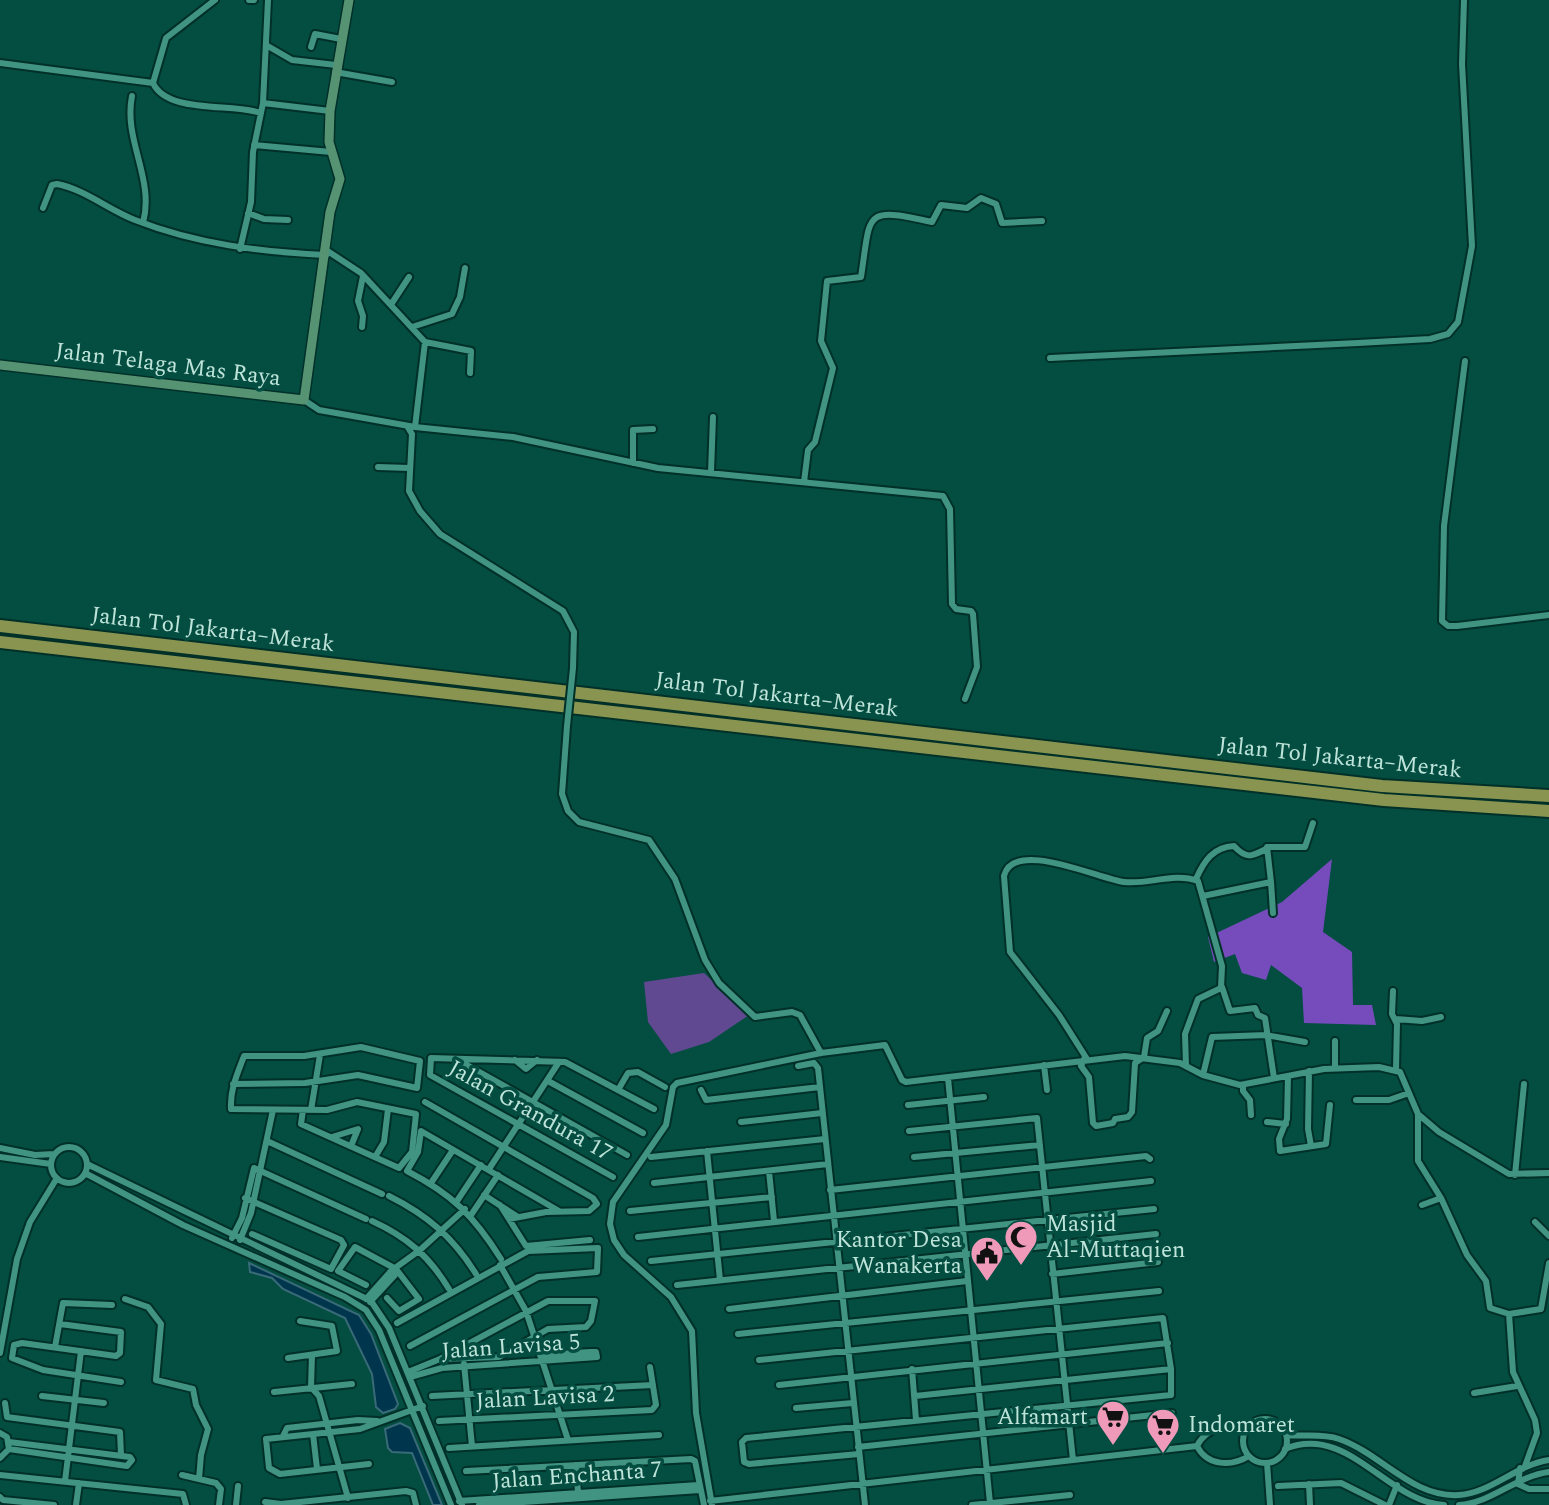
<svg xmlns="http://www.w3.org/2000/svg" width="1549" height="1505" font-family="Spectral,serif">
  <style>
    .green { fill: #614991 }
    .forest { fill: #764cbc }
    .water { fill: #00354e; stroke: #396a78; stroke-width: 2 }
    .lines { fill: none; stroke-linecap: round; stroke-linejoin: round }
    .street-casing { stroke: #003028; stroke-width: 10 }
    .secondary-casing { stroke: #003028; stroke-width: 12 }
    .highway-casing { stroke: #003028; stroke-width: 16 }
    .street { stroke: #419382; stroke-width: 6 }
    .secondary { stroke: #569373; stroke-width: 9 }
    .highway { stroke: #88944f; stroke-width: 12 }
    .street-bridge-casing { stroke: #003028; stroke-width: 10; stroke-linecap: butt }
    .street-bridge { stroke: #419382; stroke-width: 6 }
    .labels { text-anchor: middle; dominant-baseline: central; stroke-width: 7; stroke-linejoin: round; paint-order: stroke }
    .street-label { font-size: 23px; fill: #bee4da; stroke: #044d41 }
    .poi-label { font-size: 23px; fill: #bee4da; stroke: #044d41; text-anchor: start }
  </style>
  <rect width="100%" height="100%" fill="#044d41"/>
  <path class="green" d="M704,973L749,1015L709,1042L671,1054L648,1022L644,982Z"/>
  <path class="forest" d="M1332,859L1323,932L1352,952L1353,1005H1372L1376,1025L1304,1023L1302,988L1271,965L1266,980L1242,973L1235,954L1214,962L1208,937L1282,902Z"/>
  <path class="water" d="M249,1263L359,1315L371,1334L398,1404L395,1409L383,1413L376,1407L372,1374L345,1318L283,1289L272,1278L250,1272Z
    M400,1423L410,1428L442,1505H433L412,1453L392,1452L388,1448L385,1429Z"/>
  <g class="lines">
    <defs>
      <path id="street" d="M249,0H254
        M266,45L292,60L336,65
        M311,47L315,34L341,39
        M0,63L153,83C167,114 232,103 261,113
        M335,72L392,82
        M153,83L166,38L215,0
        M132,96C123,140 155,179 143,223
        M263,103L268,0
        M254,145L331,152
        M43,208L52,185L57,184C84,189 109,210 135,220C196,244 261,252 326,255
        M248,213L264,219L288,220
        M240,249L251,202L253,152L263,103L330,111
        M392,303L409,277
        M362,327L363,316L358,301L363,276
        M412,327L452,314L460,297L465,268
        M425,342L471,351L470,373
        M1050,358L1358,343L1430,339L1448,334L1458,322L1472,246L1462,64L1464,0
        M1465,361L1444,526L1442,621L1448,626H1457L1549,615
        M304,400L319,410L415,427L425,342L361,273L326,250
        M407,426L412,434L409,491L420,511L440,534L563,611L574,632L573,668
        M415,427L513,437L658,468L943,496L950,509L952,604L956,609L971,611L973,614L977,667L965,699
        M633,463V430L653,429
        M378,467L409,468
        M711,472L713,417
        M804,482L808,450L815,442L833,368L821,341L827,281L861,277C871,213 862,206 932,222L941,205L967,208L981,198L996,204L1002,223L1042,221
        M567,726L562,794L568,811L579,822L649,840L675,879L705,960L719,983L755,1017L792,1012L800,1015L821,1053
        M1196,879C1204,861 1213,847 1234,846C1246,859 1251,857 1266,849
        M1271,882L1273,913
        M1203,896L1271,882L1267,847H1305L1313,823
        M1222,987L1230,1011L1255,1008L1258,1015L1265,1018L1274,1078
        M1393,991L1392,1014L1397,1024L1396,1069
        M1396,1019L1422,1021L1441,1017
        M1084,1059L1081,1066L1089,1077L1093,1123L1096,1126L1113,1123L1115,1119L1128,1117L1132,1112L1135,1063L1144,1057L1147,1038L1158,1031L1167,1011
        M1087,1059L1059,1015L1010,952L1004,876C1013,838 1099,879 1124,882C1148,885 1174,872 1198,881L1222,966L1221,988L1198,999L1185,1034L1186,1066
        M458,1060L627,1155
        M515,1060L526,1069L537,1060
        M1044,1065L1047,1090
        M798,1066L814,1063L818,1068L865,1505
        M1335,1068V1041
        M1309,1071L1308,1129L1311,1146
        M1203,1075L1212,1037L1266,1035L1305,1042
        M1288,1076L1287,1119L1279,1139L1280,1151L1326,1144L1330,1105
        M948,1078L990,1503
        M548,1081L643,1133
        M233,1084L305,1083L358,1075L417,1088L420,1061L361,1047L304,1056H244C237,1075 230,1089 231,1109L327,1110L357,1102L416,1114L412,1152L399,1168L301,1124L303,1110
        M1243,1085V1091L1250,1100L1251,1115
        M618,1090L628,1073L638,1072L665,1087
        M701,1090L706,1100L820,1087
        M1356,1100H1389L1409,1093
        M425,1102L593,1198L597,1204L589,1211L546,1212L509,1219
        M908,1105L984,1097
        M311,1110L320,1055
        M1418,1114V1161L1441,1198
        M741,1122L822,1113
        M1267,1122L1286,1124
        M909,1131L1037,1118L1073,1460
        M332,1137L358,1129L351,1146
        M267,1141L382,1194
        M51 1165a18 18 0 1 1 36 0a18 18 0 1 1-36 0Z
        M0,1148L35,1155L54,1154
        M707,1151L720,1280
        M0,1157L51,1164
        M375,1157L384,1142L388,1109
        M651,1157L825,1139
        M914,1157L1040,1145
        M87,1164L371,1301L389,1328L462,1505
        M489,1169L559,1062
        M769,1171L774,1221
        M85,1173L183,1225L345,1297L366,1310L379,1330L451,1505
        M1515,1175L1524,1084
        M613,1177L430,1075L431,1058L565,1062L654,1109
        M431,1183L453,1150
        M654,1183L828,1164
        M830,1190L1146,1156L1150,1159
        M484,1195L518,1217
        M389,1196C427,1215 453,1237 476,1274
        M245,1198L341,1240L344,1245L331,1269L252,1234
        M457,1201L481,1165
        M500,1205L526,1246L590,1240
        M1422,1205L1441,1198L1467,1255L1486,1281L1490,1308L1509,1314L1513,1372L1535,1420L1537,1433L1525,1466
        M630,1211L772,1197
        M471,1215L498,1175
        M372,1221C407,1237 429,1256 449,1289
        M1535,1222L1549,1236
        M638,1237L1151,1181
        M232,1238L242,1218L254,1168L366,1219
        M240,1240L251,1213L273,1110
        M501,1259C474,1216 452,1194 407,1171L418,1152L421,1131L559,1211
        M651,1261L1154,1209
        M500,1265L526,1311L568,1440
        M1052,1274L1158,1262
        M366,1285L338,1271L355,1247L396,1269L419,1299L399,1311L387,1298
        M677,1285L1156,1234
        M125,1299L148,1307L161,1324L156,1380L193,1389L196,1405L208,1429L201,1455L199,1479
        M366,1299L391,1271L420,1250L465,1209
        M370,1302L395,1275L396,1269
        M729,1309L967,1281
        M1509,1314L1541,1309L1549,1263
        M397,1323L528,1251L598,1248L597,1272L538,1277L410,1346
        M60,1324L121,1332L120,1353L116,1356L22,1343L14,1345L12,1358L43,1370L121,1382
        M738,1334L1159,1291
        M55,1347L63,1303L112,1305
        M0,1353L17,1259L30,1222L57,1178
        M312,1355L311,1387L319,1396L348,1498
        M288,1358L337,1351L332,1326L300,1321
        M759,1360L1163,1318L1171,1369V1395L746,1438L742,1442L744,1462L749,1464L859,1454
        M464,1364L472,1446
        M912,1369L916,1420
        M408,1372L440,1359L548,1301H595L591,1321L586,1327L548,1329L499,1357L440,1359
        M410,1377L442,1368L597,1357L596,1352H591L540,1355
        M779,1385L1168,1343
        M274,1392L352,1384
        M1474,1393L1517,1386
        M42,1396L104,1403
        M432,1396L653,1385
        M915,1396L1171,1369
        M5,1403L7,1417L120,1432L121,1455
        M796,1408L853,1403
        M1243 1441a22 22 0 1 1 44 0a22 22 0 1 1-44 0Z
        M439,1421L652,1410L656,1405L650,1367
        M0,1433L7,1437L9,1449L0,1458
        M313,1434L317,1469
        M1286,1435C1303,1437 1322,1433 1339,1439C1382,1454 1412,1498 1459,1495C1491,1493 1516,1465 1549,1460
        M283,1436L287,1428L358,1420L377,1421
        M9,1442L130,1457L132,1460L127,1466L9,1449
        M1197,1446C1207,1466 1231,1467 1249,1456
        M858,1447L1172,1413
        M449,1448L659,1435
        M1285,1449C1348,1423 1387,1502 1444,1505
        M1267,1463L1270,1505
        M369,1464L280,1474L269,1468L266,1439L360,1429L423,1406
        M576,1465L578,1493
        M1520,1468L1518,1484L1529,1489H1549
        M466,1471L691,1459L695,1461L704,1505
        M0,1475L183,1494L186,1505
        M182,1475L216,1483L221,1489L219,1505
        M65,1481L81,1351
        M1309,1484L1310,1505
        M1278,1486L1341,1483L1385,1505
        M0,1497L3,1500L54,1505
        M459,1501L698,1485
        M710,1501L1197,1446C1207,1426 1228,1425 1248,1428
        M265,1502L281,1504L406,1491L413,1493L416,1505
        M76,1505L79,1483
        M236,1505L238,1486
        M479,1505L700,1490
        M712,1505L696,1413L692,1331L671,1297L624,1255L614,1240L610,1224L613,1202L666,1125L673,1087L677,1083L821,1053L885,1045L902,1080L906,1082L1125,1056L1180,1063L1203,1075L1240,1085L1324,1069L1379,1067L1400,1072L1418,1114L1439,1132L1509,1174L1549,1173
        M972,1505L1070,1495
        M1389,1505L1397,1485
        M1459,1505C1492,1503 1516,1476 1549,1472"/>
      <path id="secondary" d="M0,365L304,400L330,212L340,179L329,142L330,111L349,0"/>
      <path id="highway" d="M0,626L1382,786L1549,796
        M0,642L1384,800L1549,811"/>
    </defs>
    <use href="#street" class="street-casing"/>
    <use href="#secondary" class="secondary-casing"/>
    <use href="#highway" class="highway-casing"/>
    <use href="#street" class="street"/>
    <use href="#secondary" class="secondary"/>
    <use href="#highway" class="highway"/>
    <defs>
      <path id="street-bridge" d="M567,726L573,668"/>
    </defs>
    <use href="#street-bridge" class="street-bridge-casing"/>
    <use href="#street-bridge" class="street-bridge"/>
  </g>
  <defs>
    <symbol id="mosque-pin" viewBox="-11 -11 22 30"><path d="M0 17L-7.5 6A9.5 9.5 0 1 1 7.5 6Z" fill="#ef9ab8" stroke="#044d41"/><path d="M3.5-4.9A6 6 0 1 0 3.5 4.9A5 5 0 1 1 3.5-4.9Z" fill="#111"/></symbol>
    <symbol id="civic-pin" viewBox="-11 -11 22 30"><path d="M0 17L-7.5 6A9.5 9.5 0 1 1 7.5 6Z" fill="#ef9ab8" stroke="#044d41"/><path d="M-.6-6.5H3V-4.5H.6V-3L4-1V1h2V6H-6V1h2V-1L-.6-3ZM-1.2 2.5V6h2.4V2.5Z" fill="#111"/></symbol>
    <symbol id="supermarket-pin" viewBox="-11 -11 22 30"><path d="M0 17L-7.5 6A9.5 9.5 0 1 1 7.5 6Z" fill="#ef9ab8" stroke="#044d41"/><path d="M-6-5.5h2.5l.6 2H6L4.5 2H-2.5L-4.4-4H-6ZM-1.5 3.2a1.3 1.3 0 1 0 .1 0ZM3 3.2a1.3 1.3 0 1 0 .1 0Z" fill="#111"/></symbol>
  </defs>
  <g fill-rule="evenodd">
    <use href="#mosque-pin" x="1002" y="1218" width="38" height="52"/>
    <use href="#civic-pin" x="968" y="1234" width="38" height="52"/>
    <use href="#supermarket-pin" x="1094" y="1398" width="38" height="52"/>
    <use href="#supermarket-pin" x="1144" y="1406" width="38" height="52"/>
  </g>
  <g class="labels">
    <g class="street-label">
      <text transform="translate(168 365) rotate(7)">Jalan Telaga Mas Raya</text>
      <text transform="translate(213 630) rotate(7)">Jalan Tol Jakarta–Merak</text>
      <text transform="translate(777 695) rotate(7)">Jalan Tol Jakarta–Merak</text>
      <text transform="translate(1340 758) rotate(6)">Jalan Tol Jakarta–Merak</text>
      <text transform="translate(530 1111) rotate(29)">Jalan Grandura 17</text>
      <text transform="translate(511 1347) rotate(-4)">Jalan Lavisa 5</text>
      <text transform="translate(545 1398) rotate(-3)">Jalan Lavisa 2</text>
      <text transform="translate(577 1476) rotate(-4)">Jalan Enchanta 7</text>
    </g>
    <g class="poi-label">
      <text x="1046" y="1224">Masjid<tspan x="1046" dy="26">Al-Muttaqien</tspan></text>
      <text x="962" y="1240" text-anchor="end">Kantor Desa<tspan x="962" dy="26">Wanakerta</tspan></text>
      <text x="1088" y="1417" text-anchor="end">Alfamart</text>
      <text x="1188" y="1425">Indomaret</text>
    </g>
  </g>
</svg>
